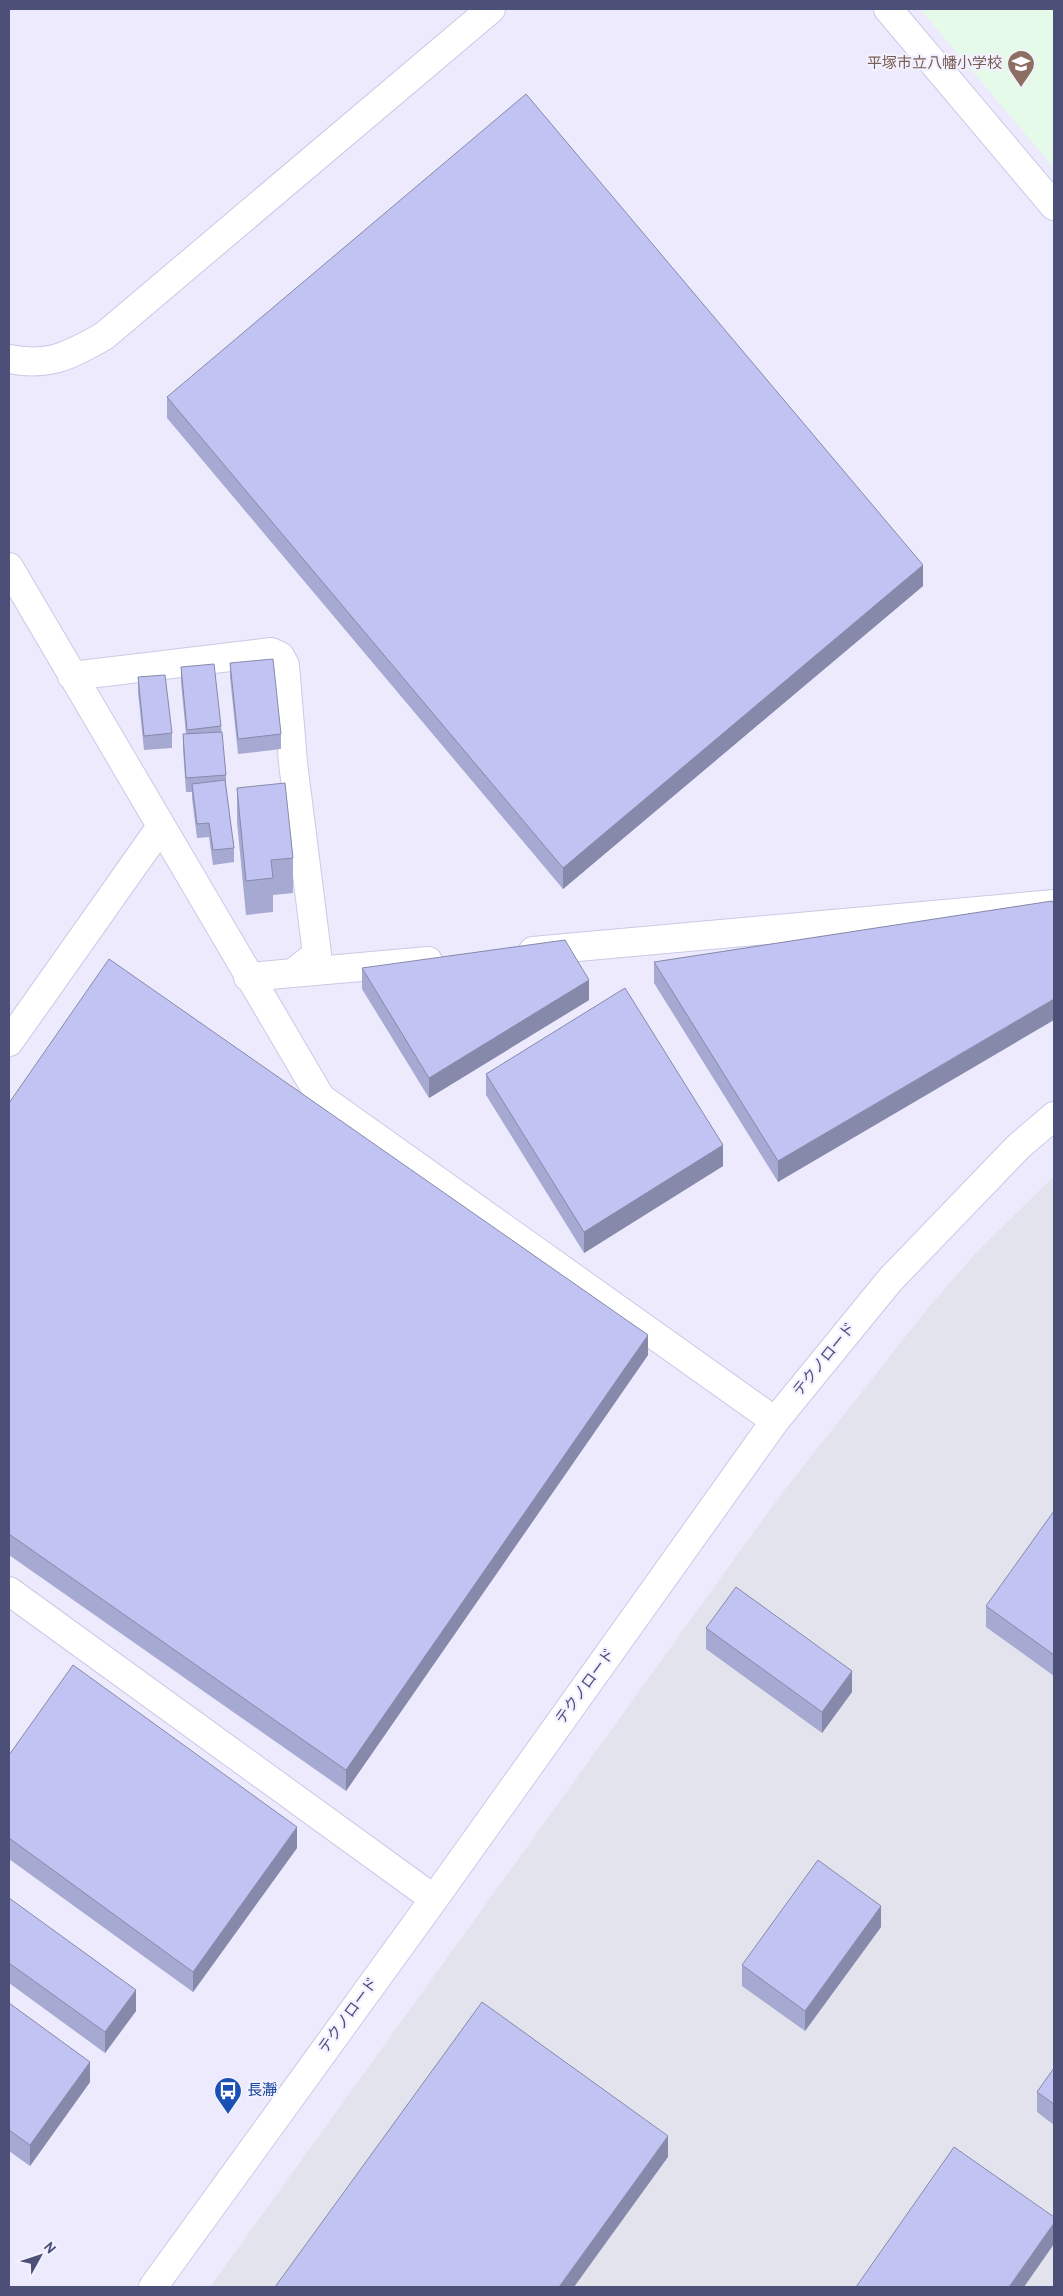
<svg xmlns="http://www.w3.org/2000/svg" width="1063" height="2296" font-family="Overpass,'Noto Sans JP',sans-serif">
  <style>
    .industrial { fill: #e3e3ee }
    .education { fill: #e6faea }
    .lines { fill: none; stroke-linecap: round; stroke-linejoin: round }
    .minor-casing { stroke: #cac9e7; stroke-width: 30 }
    .minor { stroke: #fff; stroke-width: 28 }
    .wall { fill: #a6a9d1 }
    .shaded-wall { fill: #8789aa }
    .building { fill: #c1c4f3; stroke: #8789aa }
    .labels { text-anchor: middle; dominant-baseline: central; stroke-width: 4.5; stroke-linejoin: round; paint-order: stroke }
    .education-label { font-size: 15px; fill: #785e54; stroke: #f3f1ff; text-anchor: end }
    .street-label { font-size: 15px; fill: #4c5079; stroke: #f3f1ff }
    .transit-label { font-size: 15px; fill: #164399; stroke: #f3f1ff; text-anchor: start }
  </style>
  <rect width="100%" height="100%" fill="#edeafd"/>
  <path class="industrial" d="M1054,1176V2287H210L779,1497L928,1308L974,1255Z"/>
  <path class="education" d="M920,9H1054V168Z"/>
  <g class="lines">
    <defs>
      <path id="minor" d="M888,9L1054,206
        M9,359C49,367 71,355 104,336L491,9
        M9,567L321,1098L775,1421
        M72,676L271,652L280,656L285,665L293,763L317,954L293,973
        M533,951L1054,904
        M248,977L428,961
        M9,1042L160,828
        M9,1591L434,1899
        M153,2287L434,1899L775,1421L890,1280L1018,1147L1054,1116"/>
    </defs>
    <use href="#minor" class="minor-casing"/>
    <use href="#minor" class="minor"/>
  </g>
  <path class="wall" d="M167,397L923,586L563,889L167,418Z
    M230,663L281,734V749L238,754L230,677Z
    M181,667L221,726L226,775V786L234,848V862L213,865L209,837L197,838L192,798V792H186L183,749V734H186L181,682Z
    M138,677L172,733V748L144,750L138,692Z
    M237,788L293,858V893L273,895V912L246,915L237,822Z
    M1052,901L778,1182L654,983V962Z
    M362,968L589,1000L429,1098L362,989Z
    M486,1074L723,1166L584,1253L486,1095Z
    M9,1103L648,1355L346,1791L9,1555Z
    M1054,1511V1676L986,1627V1606Z
    M706,1628L852,1692L822,1733L706,1649Z
    M9,1755L297,1848L193,1992L9,1859Z
    M9,1898L136,2011L105,2053L9,1983Z
    M881,1927L805,2031L742,1986V1965Z
    M9,2003L90,2082L30,2166L9,2151Z
    M1054,2068V2125L1037,2112V2092Z"/>
  <path class="shaded-wall" d="M923,565V586L563,889V868Z
    M589,980V1000L429,1098V1078Z
    M1054,999V1020L778,1182V1161Z
    M723,1145V1166L584,1253V1232Z
    M648,1335V1355L346,1791V1770Z
    M852,1671V1692L822,1733V1712Z
    M297,1827V1848L193,1992V1972Z
    M881,1906V1927L805,2031V2011Z
    M136,1990V2011L105,2053V2032Z
    M90,2062V2082L30,2166V2145Z
    M668,2136V2157L574,2287H559Z
    M10,2177V2198L9,2200V2180Z
    M1054,2223V2244L1024,2287H1009Z"/>
  <path class="building" d="M526,94L923,565L563,868L167,397Z
    M273,659L281,734L238,739L230,663Z
    M214,664L221,726L187,730L181,667Z
    M165,675L172,733L144,736L138,677Z
    M222,732L226,775L186,778L183,734Z
    M225,780L234,848L213,850L209,823L197,824L192,784Z
    M285,783L293,858L271,860L273,878L246,881L237,788Z
    M1052,901L1054,904V999L778,1161L654,962Z
    M565,940L589,980L429,1078L362,968Z
    M109,959L648,1335L346,1770L9,1534V1103Z
    M625,988L723,1145L584,1232L486,1074Z
    M1054,1511V1655L986,1606Z
    M736,1587L852,1671L822,1712L706,1628Z
    M73,1665L297,1827L193,1972L9,1838V1755Z
    M818,1860L881,1906L805,2011L742,1965Z
    M9,1898L136,1990L105,2032L9,1963Z
    M482,2002L668,2136L559,2287H275Z
    M9,2003L90,2062L30,2145L9,2130Z
    M1054,2068V2104L1037,2092Z
    M954,2147L1054,2217V2223L1009,2287H856Z"/>
  <defs>
    <symbol id="school-pin" viewBox="-11 -11 22 30"><path d="M0 17L-7.5 6A9.5 9.5 0 1 1 7.5 6Z" fill="#8d6e63" stroke="#f3f1ff"/><path d="M0-5L7-2L0 1L-7-2ZM-4 1L0 2.5L4 1V4Q0 6-4 4Z" fill="#fff"/></symbol>
    <symbol id="bus-pin" viewBox="-11 -11 22 30"><path d="M0 17L-7.5 6A9.5 9.5 0 1 1 7.5 6Z" fill="#1a4fb4" stroke="#f3f1ff"/><path d="M-5-6H5V4H4V6H2V4H-2V6H-4V4H-5ZM-3.5-4V0h7V-4ZM-3.5 1.2v1.5H-2V1.2ZM2 1.2v1.5H3.5V1.2Z" fill="#fff"/></symbol>
  </defs>
  <g fill-rule="evenodd">
    <use href="#school-pin" x="1005" y="48" width="32" height="43"/>
    <use href="#bus-pin" x="212" y="2075" width="32" height="43"/>
  </g>
  <g class="labels">
    <g class="education-label">
      <text x="1002" y="64">平塚市立八幡小学校</text>
    </g>
    <g class="street-label">
      <text transform="translate(825 1360) rotate(-51)">テクノロード</text>
      <text transform="translate(586 1687) rotate(-54)">テクノロード</text>
      <text transform="translate(349 2016) rotate(-54)">テクノロード</text>
    </g>
    <g class="transit-label">
      <text x="247" y="2091">長瀞</text>
    </g>
  </g>
  <rect width="1063" height="2296" fill="none" stroke="#4c5079" stroke-width="20"/>
  <g transform="translate(40 2256) rotate(50)" stroke="#f3f1ff" stroke-width="4" paint-order="stroke">
  <path d="M0-4L9 19L0 12L-9 19Z" fill="#4c5079"/>
  <text y="-8" font-size="14" font-weight="bold" text-anchor="middle" fill="#4c5079">N</text>
  </g>
</svg>
